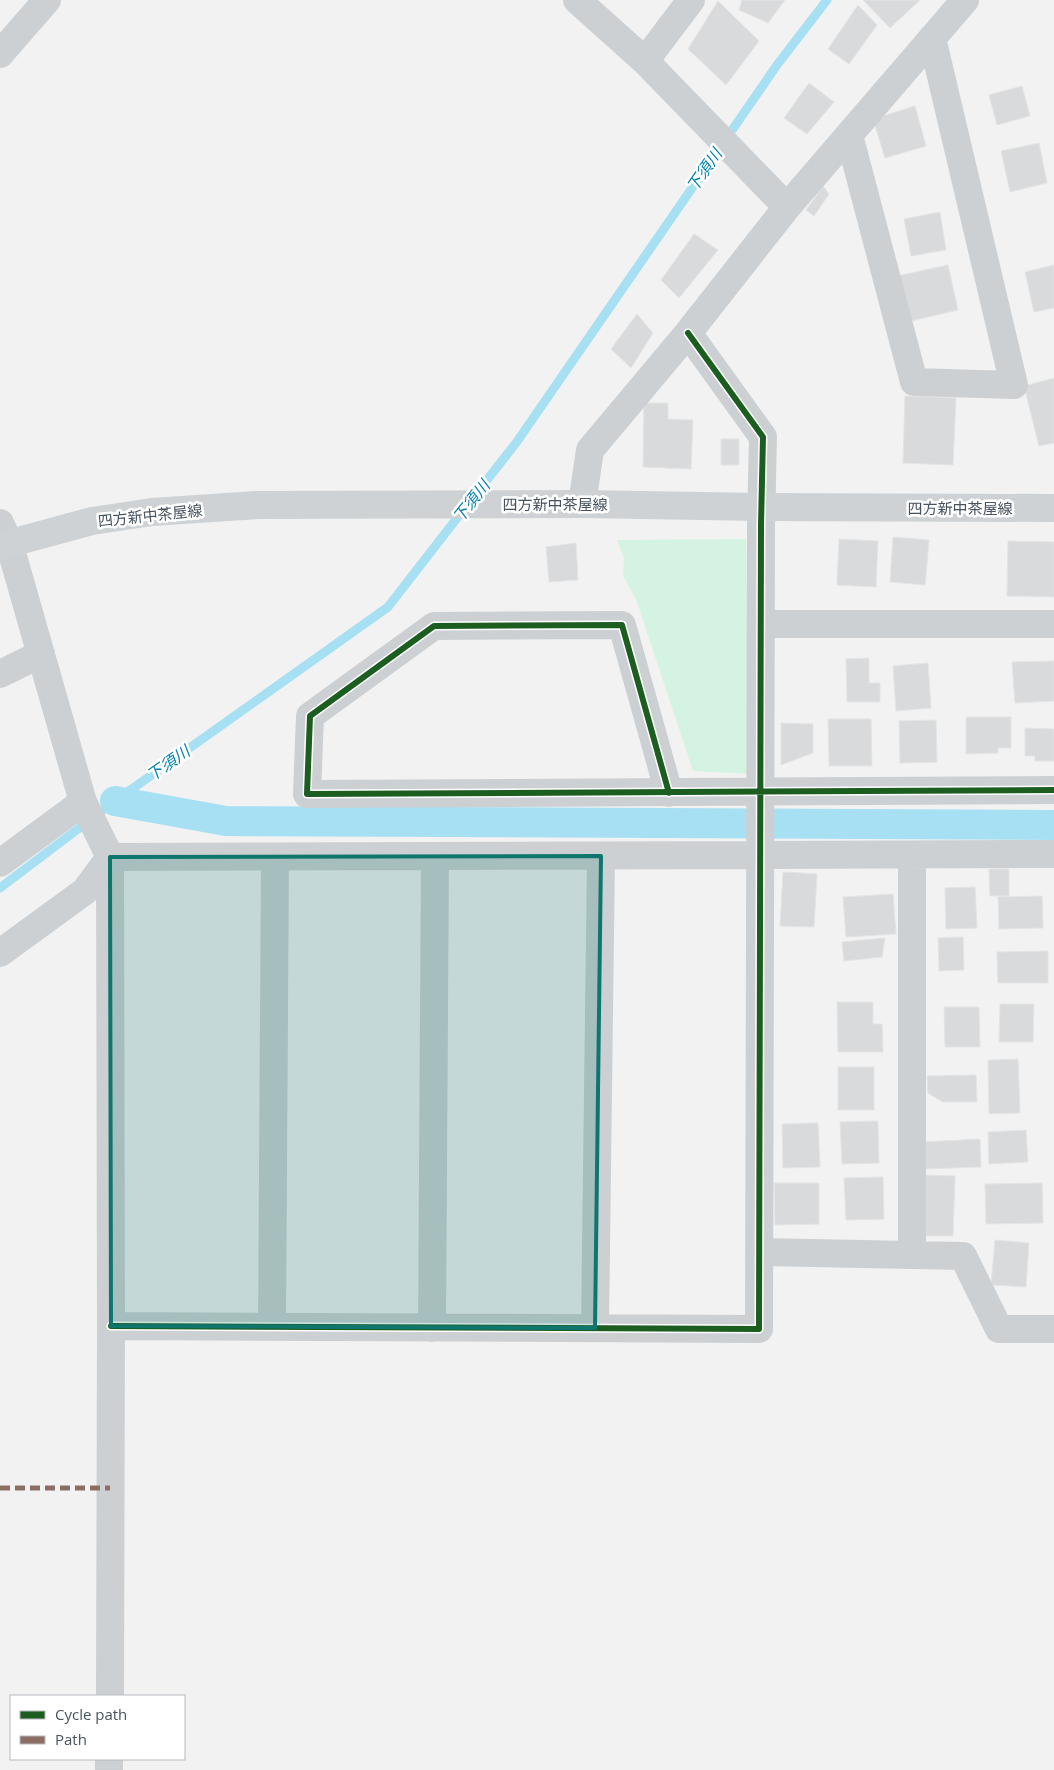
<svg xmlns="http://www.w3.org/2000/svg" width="1054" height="1770" font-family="'Open Sans','Noto Sans JP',sans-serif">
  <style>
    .green { fill: #d5f3e2 }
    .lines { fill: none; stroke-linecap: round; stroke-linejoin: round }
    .stream { stroke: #a7e0f3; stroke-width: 9 }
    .canal { stroke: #a7e0f3; stroke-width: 30 }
    .building { fill: #d9dadc; stroke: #e3e4e5 }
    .minor { stroke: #cdd0d3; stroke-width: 28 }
    .secondary { stroke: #ced2d4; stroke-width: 28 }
    .quiet { stroke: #8d6e63; stroke-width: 5; stroke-dasharray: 10 5; stroke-linecap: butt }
    .cycleway-casing { stroke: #fff; stroke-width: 9 }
    .cycleway { stroke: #1b5e20; stroke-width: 6 }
    .marked { fill: #0f766e; fill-opacity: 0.2; stroke: #0f766e; stroke-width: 4; stroke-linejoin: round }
    .labels { text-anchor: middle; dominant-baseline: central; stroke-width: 5; stroke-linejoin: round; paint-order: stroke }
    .street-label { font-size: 15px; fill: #475360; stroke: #fff }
    .water-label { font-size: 16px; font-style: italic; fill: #0380a8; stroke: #fff }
  </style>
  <rect width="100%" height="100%" fill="#f2f2f2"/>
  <path class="green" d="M746,539L749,774L693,771L637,602L623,575L624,558L617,540Z"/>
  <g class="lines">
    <path class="stream" d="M472,499L516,443L777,65L827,0
      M0,888L115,801L388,607L464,509"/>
    <path class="canal" d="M115,801L226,821L1054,825"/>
  </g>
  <path class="building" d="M742,0H785L768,23L739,10Z
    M863,0H920L890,28Z
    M718,1L759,41L726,85L688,49Z
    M858,5L877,25L849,64L828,49Z
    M809,83L834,102L807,134L784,118Z
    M1022,86L1030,116L997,125L989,95Z
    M915,106L926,146L885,158L873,119Z
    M1039,143L1047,183L1010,192L1001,151Z
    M823,186L829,194L814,216L806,210Z
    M940,212L946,250L911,256L904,219Z
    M694,234L718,250L679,298L661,280Z
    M948,265L958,310L907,322L897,276Z
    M1054,265V308L1034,312L1025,272Z
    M637,314L653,333L631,368L611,349Z
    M1054,378V443L1039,446L1024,386Z
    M905,396L956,398L953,465L903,463Z
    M644,403H668V419L693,420L691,469L643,467Z
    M721,439H739V465H721Z
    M893,537L929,540L925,585L890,582Z
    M839,539L878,541L876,587L837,585Z
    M1008,541L1054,542V597L1007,596Z
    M576,543L578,580L549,582L546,547Z
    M869,658V683H880V702H847L846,659Z
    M1054,661V701L1015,703L1012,662Z
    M928,663L931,708L896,711L893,666Z
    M966,717H1011V748H998V753L966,754Z
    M828,719H871L872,766H829Z
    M936,720L937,762L900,763L899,721Z
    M781,723L813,724V753L781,765Z
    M1025,728L1054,729V761H1035V756H1025Z
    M989,869H1009V896H990Z
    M783,872L817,874L814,927L780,926Z
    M975,887L977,928L946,929L945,888Z
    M893,894L896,934L846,937L843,897Z
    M1042,896L1043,928L999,929L998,897Z
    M963,937L964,970L939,971L938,938Z
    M885,938L882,957L844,961L842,942Z
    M1048,951V983H998L997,952Z
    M837,1002H873V1024H882L883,1052H838Z
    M1000,1004H1034L1033,1042H999Z
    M944,1007H979L980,1047H945Z
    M1018,1059L1020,1113L989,1114L988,1060Z
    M838,1067H874V1110H838Z
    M976,1075L977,1102H943L928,1093L927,1076Z
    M878,1121L879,1163L842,1164L840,1122Z
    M818,1123L820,1167L783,1168L782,1124Z
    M1026,1130L1028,1162L989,1164L988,1132Z
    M980,1139L981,1167L924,1169L923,1142Z
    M924,1175L955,1176L953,1236H923Z
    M883,1177L884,1219L846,1220L844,1178Z
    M774,1183H819V1224L775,1225Z
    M1042,1183L1043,1223L986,1224L985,1184Z
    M995,1240L1029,1243L1026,1287L991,1285Z"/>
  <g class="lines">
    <path class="minor" d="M577,0L645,61L787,207
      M0,54L47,0
      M645,61L691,0
      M849,135L914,382L1014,385L932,38
      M582,504L590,450L688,333L787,207L965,0
      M0,523L9,543L16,567L83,802L110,857L111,1326L110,1696
      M761,624H1054
      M0,674L41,654
      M669,793L622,625L434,626L310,716L307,794L1054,790
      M912,855V1254
      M110,857L1054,854
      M0,863L83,802
      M0,953L85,891L110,857
      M759,1252L963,1256L999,1329H1054
      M111,1326L759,1329L761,525L763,437L688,333
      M272,1327L275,857
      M432,1328L435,856
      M595,1328L601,856
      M109,1770V1759"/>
    <path class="secondary" d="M0,546L92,521L152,512L258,505L582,504L761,507L1054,508"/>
    <path class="quiet" d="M0,1488H110"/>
    <defs>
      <path id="cycleway" d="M669,793L622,625L434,626L310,716L307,794L1054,790
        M111,1326L759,1329L761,525L763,437L688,333"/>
    </defs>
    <use href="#cycleway" class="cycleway-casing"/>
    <use href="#cycleway" class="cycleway"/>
  </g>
  <path class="marked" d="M601,856L595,1328L111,1326L110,857Z"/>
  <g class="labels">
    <g class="street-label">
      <text x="555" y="504">四方新中茶屋線</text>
      <text x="960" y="508">四方新中茶屋線</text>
      <text transform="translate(150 515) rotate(-6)">四方新中茶屋線</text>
    </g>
    <g class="water-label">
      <text transform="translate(704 170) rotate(-55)">下須川</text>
      <text transform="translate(471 501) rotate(-52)">下須川</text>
      <text transform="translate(168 763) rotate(-35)">下須川</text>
    </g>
  </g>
  <rect x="10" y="1695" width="175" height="65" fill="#ffffff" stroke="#b5babf"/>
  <rect x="20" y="1711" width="25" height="8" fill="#1b5e20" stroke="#b5babf"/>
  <text x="55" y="1720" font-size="15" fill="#475360">Cycle path</text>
  <rect x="20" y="1736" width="25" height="8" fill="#8d6e63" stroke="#b5babf"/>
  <text x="55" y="1745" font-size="15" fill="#475360">Path</text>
</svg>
